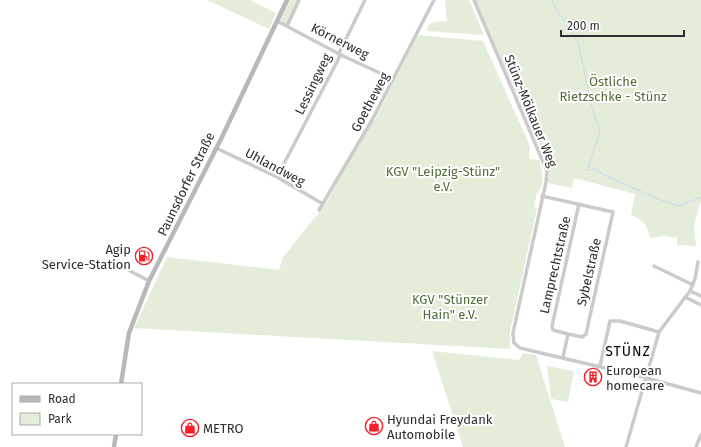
<svg xmlns="http://www.w3.org/2000/svg" width="701" height="447" font-family="'Fira Sans',sans-serif">
  <style>
    .green { fill: #e4edda }
    .lines { fill: none; stroke-linecap: round; stroke-linejoin: round }
    .stream { stroke: #c4ddef; stroke-width: 1 }
    .street { stroke: #cbcbcb; stroke-width: 3.5 }
    .secondary { stroke: #b8b8b8; stroke-width: 4.5 }
    .labels { text-anchor: middle; dominant-baseline: central; stroke-width: 4; stroke-linejoin: round; paint-order: stroke }
    .street-label { font-size: 13px; fill: #2e2e2e; stroke: #fff }
    .park-label { font-size: 13px; fill: #4f6e37; stroke: #fff }
    .poi-label { font-size: 13px; fill: #2e2e2e; stroke: #fff; text-anchor: start }
    .neighbourhood-label { font-size: 14px; letter-spacing: 1px; fill: #000; stroke: #fff }
  </style>
  <rect width="100%" height="100%" fill="#fff"/>
  <path class="green" d="M207,0H250L276,13L269,29Z
    M287,0H299L287,26L277,21Z
    M445,0H469L484,35L426,31L430,23L447,21Z
    M475,0H701V201L694,225L696,246L677,245V238L664,236L650,238C648,225 643,220 631,215L635,194L574,178L572,188L548,183L549,172L546,160Z
    M418,35L483,41L530,146L529,159L540,160L543,180L540,190L537,192L534,207L537,208L510,332V349L134,328L167,257L279,270L283,257L325,205L372,121H374Z
    M432,351L519,360L523,353L536,355L565,447H463Z
    M547,366L574,371L568,402L551,399Z"/>
  <g class="lines">
    <path class="stream" d="M552,0L556,9L578,42L592,107L600,131L587,170L596,169L604,175L658,199L679,206L701,197"/>
    <path class="street" d="M474,0L547,171L546,182L513,333L514,343L520,348L643,377L701,393
      M277,21L343,56L393,79
      M287,26L299,0
      M216,148L277,177L323,204
      M277,177L339,58V53L365,0
      M542,196L613,212L586,334L582,337L568,334L563,357
      M319,210L372,120L434,0
      M117,264L149,281
      M654,266L693,285
      M690,291L701,296
      M685,297L701,305
      M568,334L553,330L552,326L579,204
      M600,366L610,321H620L659,332
      M626,447L659,332L690,291L695,279L698,262
      M696,447L701,435"/>
    <path class="secondary" d="M121,384L129,333L149,281L222,137L287,0
      M114,447L116,434"/>
  </g>
  <defs>
    <symbol id="fuel-ring" viewBox="-11 -11 22 22"><circle r="9.5" fill="#fff" stroke="#f61f29" stroke-width="1.5"/><path d="M-5.5-6h7V0h2V4h1.3V-2.5L3-4.5l.8-.8L6-3V5H2.5V1h-1V6h-7ZM-4.2-4.7v3.2H.2V-4.7Z" fill="#f61f29"/></symbol>
    <symbol id="building-ring" viewBox="-11 -11 22 22"><circle r="9.5" fill="#fff" stroke="#f61f29" stroke-width="1.5"/><path d="M-4-6H4V6H1V3H-1V6H-4ZM-2.5-4.3h1.7v1.8h-1.7ZM.8-4.3h1.7v1.8H.8ZM-2.5-1h1.7V.8h-1.7ZM.8-1h1.7V.8H.8Z" fill="#f61f29"/></symbol>
    <symbol id="shop-ring" viewBox="-11 -11 22 22"><circle r="9.5" fill="#fff" stroke="#f61f29" stroke-width="1.5"/><path d="M-5-2.5h2.3a2.7 3.5 0 0 1 5.4 0H5L5.5 6h-11ZM-1.5-2.5h3a1.5 2.3 0 0 0-3 0Z" fill="#f61f29"/></symbol>
  </defs>
  <g fill-rule="evenodd">
    <use href="#fuel-ring" x="134" y="246" width="20" height="20"/>
    <use href="#building-ring" x="583" y="367" width="20" height="20"/>
    <use href="#shop-ring" x="364" y="416" width="20" height="20"/>
    <use href="#shop-ring" x="180" y="418" width="20" height="20"/>
  </g>
  <g class="labels">
    <g class="street-label">
      <text transform="translate(340 41) rotate(27)">Körnerweg</text>
      <text transform="translate(313 84) rotate(-64)">Lessingweg</text>
      <text transform="translate(370 102) rotate(-62)">Goetheweg</text>
      <text transform="translate(531 111) rotate(68)">Stünz-Mölkauer Weg</text>
      <text transform="translate(275 167) rotate(28)">Uhlandweg</text>
      <text transform="translate(186 184) rotate(-64)">Paunsdorfer Straße</text>
      <text transform="translate(555 265) rotate(-77)">Lamprechtstraße</text>
      <text transform="translate(589 272) rotate(-77)">Sybelstraße</text>
    </g>
    <g class="park-label">
      <text x="613" y="81">Östliche<tspan x="613" dy="15">Rietzschke - Stünz</tspan></text>
      <text x="443" y="171">KGV "Leipzig-Stünz"<tspan x="443" dy="15">e.V.</tspan></text>
      <text x="450" y="299">KGV "Stünzer<tspan x="450" dy="15">Hain" e.V.</tspan></text>
    </g>
    <g class="poi-label">
      <text x="131" y="249" text-anchor="end">Agip<tspan x="131" dy="15">Service-Station</tspan></text>
      <text x="606" y="370">European<tspan x="606" dy="15">homecare</tspan></text>
      <text x="387" y="419">Hyundai Freydank<tspan x="387" dy="15">Automobile</tspan></text>
      <text x="203" y="428">METRO</text>
    </g>
    <g class="neighbourhood-label">
      <text x="628" y="351">STÜNZ</text>
    </g>
  </g>
  <rect x="12" y="383" width="130" height="52" fill="#ffffff" stroke="#ababab"/>
  <rect x="20" y="396" width="20" height="6" fill="#b8b8b8" stroke="#ababab"/>
  <text x="48" y="403" font-size="12" fill="#2e2e2e">Road</text>
  <rect x="20" y="413" width="20" height="12" fill="#e4edda" stroke="#ababab"/>
  <text x="48" y="423" font-size="12" fill="#2e2e2e">Park</text>
  <path d="M561 30v6h123v-6" fill="none" stroke="#2e2e2e" stroke-width="2"/>
  <text x="567" y="30" font-size="12" fill="#2e2e2e" stroke="#ffffff" stroke-width="3" paint-order="stroke">200 m</text>
</svg>
